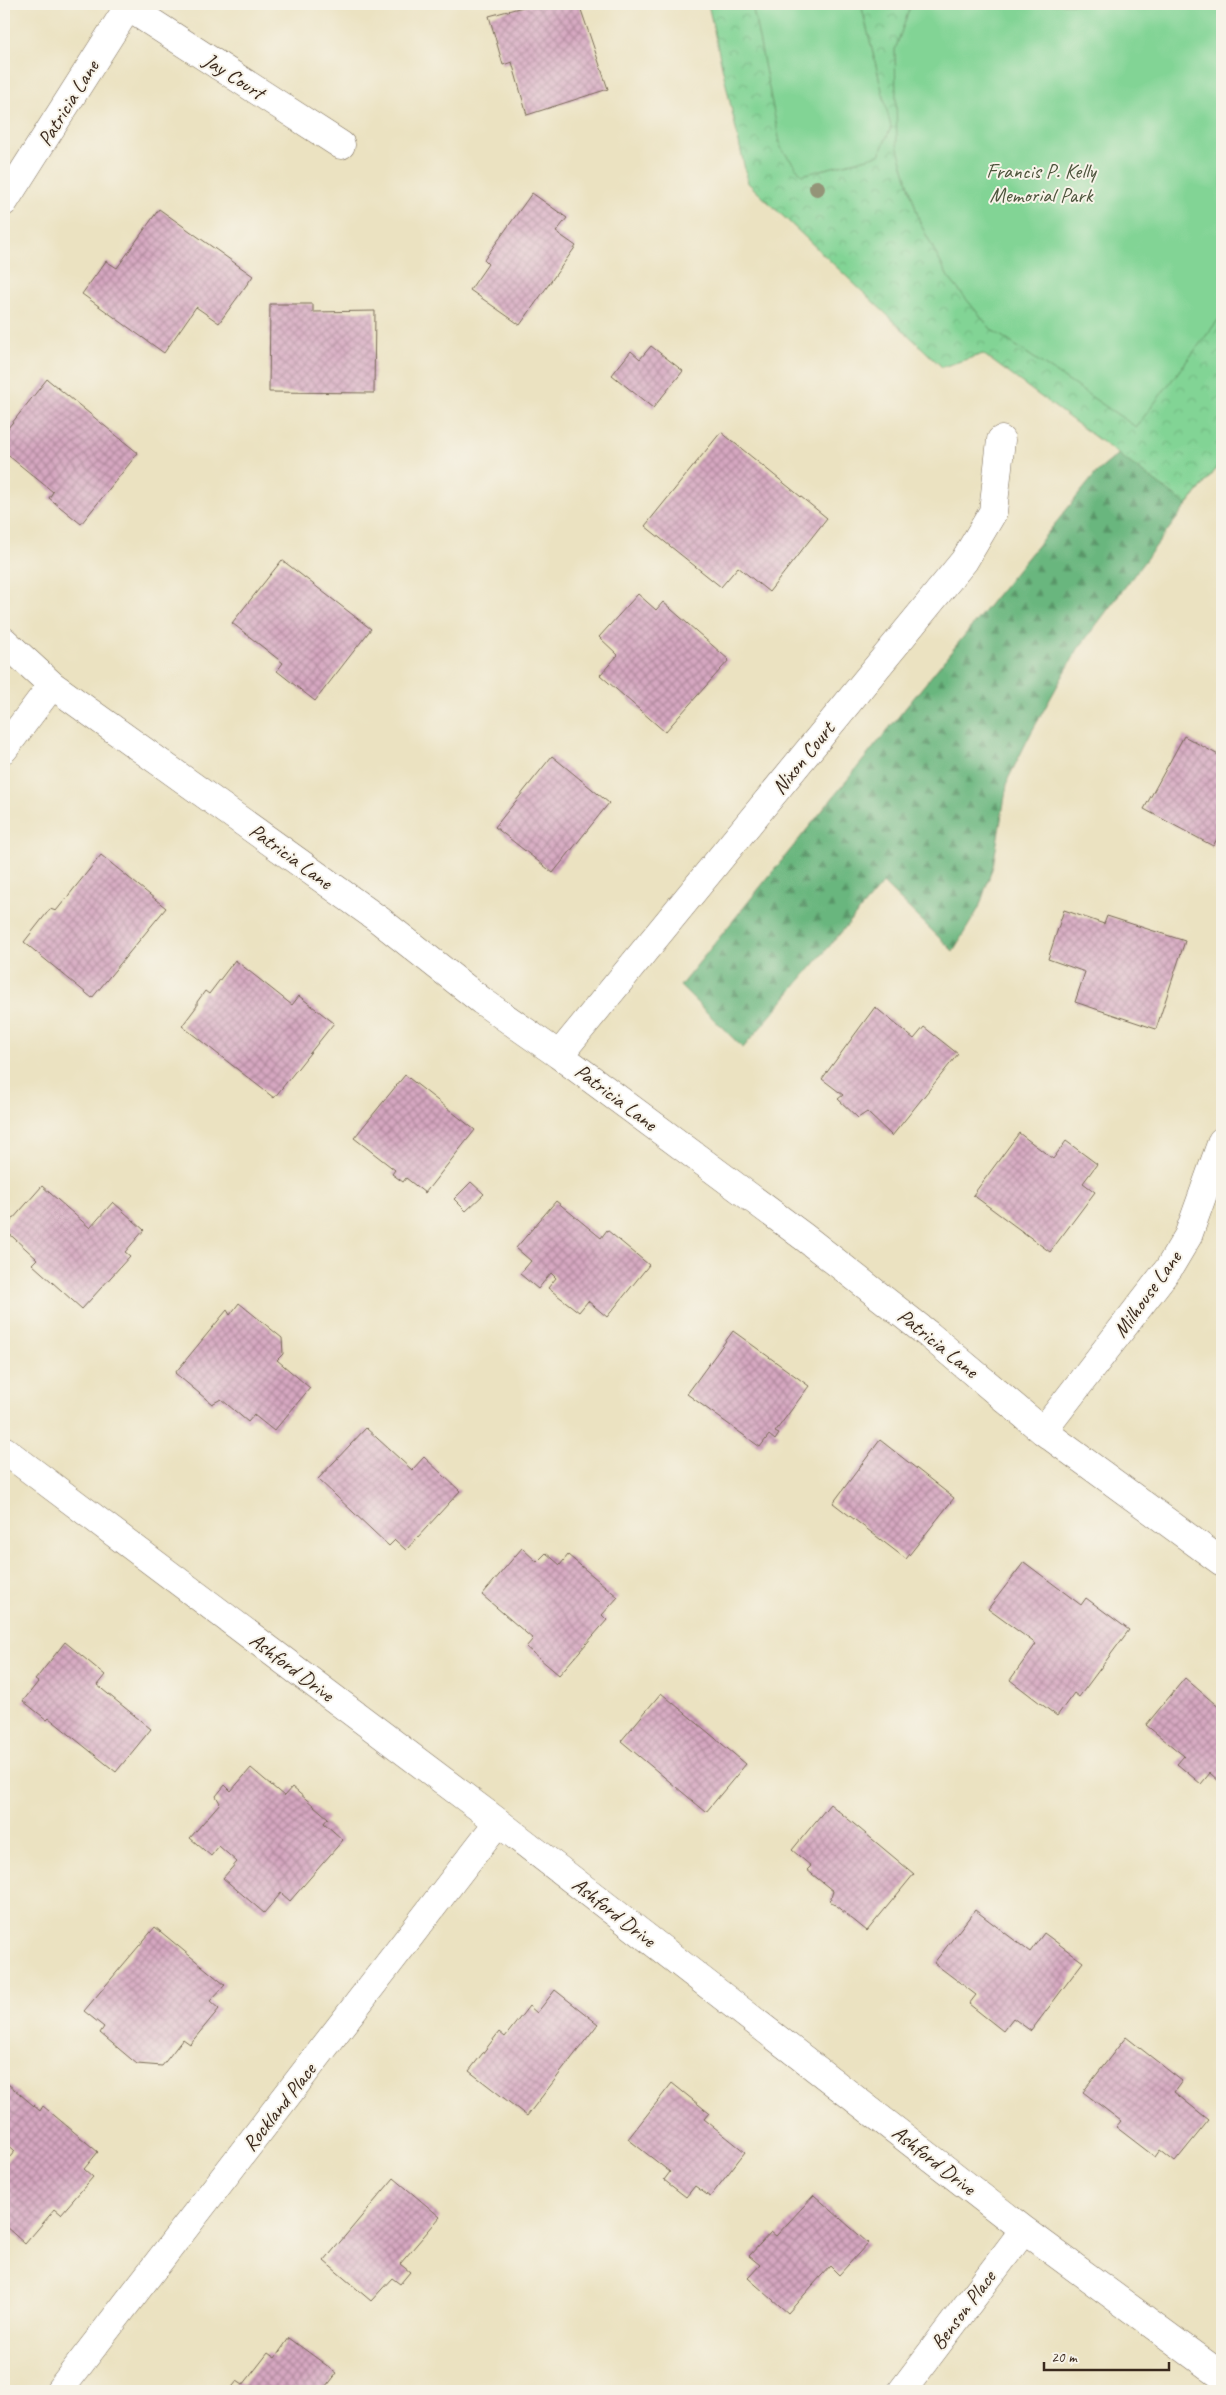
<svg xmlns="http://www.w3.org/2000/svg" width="1226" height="2395" font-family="Caveat,sans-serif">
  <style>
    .forest { fill: url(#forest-firs); stroke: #52704e }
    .park { fill: url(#park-crowns); stroke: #5e7f5a }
    .garden { fill: #82d495; stroke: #5e7f5a }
    .building { fill: url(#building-cross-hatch) }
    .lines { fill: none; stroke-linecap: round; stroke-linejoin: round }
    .street-casing { stroke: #796a57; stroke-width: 29 }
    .street { stroke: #fff; stroke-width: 28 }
    .tree { fill: #949478 }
    .labels { text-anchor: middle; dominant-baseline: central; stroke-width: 4; stroke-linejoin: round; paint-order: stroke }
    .street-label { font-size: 21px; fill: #3b2a1e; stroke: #f7f3e8 }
    .park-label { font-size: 21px; fill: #4d543c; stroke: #f7f3e8 }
  </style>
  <defs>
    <pattern id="forest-firs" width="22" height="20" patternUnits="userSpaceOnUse" patternTransform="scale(1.25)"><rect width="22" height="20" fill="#69b67e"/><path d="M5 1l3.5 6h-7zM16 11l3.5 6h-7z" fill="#589467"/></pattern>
    <pattern id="park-crowns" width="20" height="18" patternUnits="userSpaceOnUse" patternTransform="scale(1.25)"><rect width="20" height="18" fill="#82d495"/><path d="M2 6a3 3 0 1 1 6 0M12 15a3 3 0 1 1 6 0" fill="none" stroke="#71b680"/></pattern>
    <pattern id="building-cross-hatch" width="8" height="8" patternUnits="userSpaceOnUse" patternTransform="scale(1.25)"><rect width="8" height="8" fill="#d6a7c1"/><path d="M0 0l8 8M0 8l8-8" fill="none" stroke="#af889c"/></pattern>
  </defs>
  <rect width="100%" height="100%" fill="#f7f3e8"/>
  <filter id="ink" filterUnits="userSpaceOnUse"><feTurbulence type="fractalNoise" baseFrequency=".02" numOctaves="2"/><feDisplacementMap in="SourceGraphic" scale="10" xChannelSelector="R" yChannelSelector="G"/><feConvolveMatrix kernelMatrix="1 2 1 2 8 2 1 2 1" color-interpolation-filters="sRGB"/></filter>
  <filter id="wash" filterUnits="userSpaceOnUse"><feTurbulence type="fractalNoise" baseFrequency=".0096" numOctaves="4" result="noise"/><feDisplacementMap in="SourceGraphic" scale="20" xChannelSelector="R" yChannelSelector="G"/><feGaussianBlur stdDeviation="1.12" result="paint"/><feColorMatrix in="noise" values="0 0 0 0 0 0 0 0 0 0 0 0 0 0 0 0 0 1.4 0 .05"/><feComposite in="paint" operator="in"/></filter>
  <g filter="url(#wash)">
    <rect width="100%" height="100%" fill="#ebe2c1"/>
    <path class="forest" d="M1145,432L1222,462L1187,505L1078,649L1031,733L1008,779L993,866L979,908L953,951L883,883L743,1048L680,986L1097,472Z"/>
    <path class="park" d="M708,4H1222V462L1187,505L983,354L942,367L748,183Z"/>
    <path class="garden" d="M752,4H861L891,127L879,155L802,175L781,148Z
      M911,4H1222V315L1136,427L991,329L948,277L920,223L897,145L895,50Z"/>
    <g id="blocks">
      <path class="building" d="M534,4H579L608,89L527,115L512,62L503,65L489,16Z
        M532,193L567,218L556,232L576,246L520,325L470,290L488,264L484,260Z
        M159,209L253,276L219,323L196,307L164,353L82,294L106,261L117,268Z
        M270,304H313V312L375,311L374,393L269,392Z
        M651,346L683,371L653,408L612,375L631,351L640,359Z
        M47,379L138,453L81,524L49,498L53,492L4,452V433Z
        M721,432L827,518L769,592L738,567L721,587L645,526Z
        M282,560L371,629L315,701L277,671L283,663L232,623Z
        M638,594L656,610L663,602L729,660L665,732L600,675L618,655L599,637Z
        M1184,736L1222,757V830L1213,846L1144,809Z
        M552,756L609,803L553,873L495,827Z
        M101,855L166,908L92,998L24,942L50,909L56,911Z
        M1064,910L1104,924L1107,916L1185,941L1156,1029L1075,1002L1085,972L1048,959Z
        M235,960L292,1005L299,996L334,1023L274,1098L182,1026L197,1006V1002L205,991L209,994Z
        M875,1007L914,1039L924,1027L958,1054L892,1136L867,1112L858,1118L838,1099L843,1095L822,1079Z
        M405,1075L475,1130L425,1193L406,1178L403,1182L392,1174L395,1170L354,1138Z
        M1019,1133L1053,1159L1066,1141L1097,1164L1083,1183L1095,1192L1050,1252L973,1195Z
        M471,1182L484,1194L466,1211L454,1199Z
        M42,1186L90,1228L113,1202L144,1230L125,1252L130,1256L82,1309L32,1264L37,1259L4,1229Z
        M556,1201L601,1238L607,1230L649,1265L607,1317L588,1301L579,1312L548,1288L556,1278L551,1273L538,1289L520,1274L531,1261L516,1248Z
        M239,1303L282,1338L283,1354L277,1360L310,1388L274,1431L254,1415L248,1422L221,1399L212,1404L175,1373L227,1310L230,1315Z
        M733,1331L809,1386L775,1432L779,1434L775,1440L769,1435L760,1447L687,1394Z
        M366,1428L412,1470L424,1457L460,1491L406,1550L395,1540L389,1546L318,1479Z
        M880,1440L954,1498L906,1559L833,1503Z
        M522,1548L537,1562L546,1553L560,1565L568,1555L618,1597L602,1615L607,1620L559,1675L526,1647L533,1639L482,1595Z
        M1024,1562L1081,1605L1086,1598L1129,1630L1079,1697L1074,1693L1057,1716L1010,1680L1036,1644L988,1609Z
        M65,1642L105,1675L97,1685L151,1729L116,1772L49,1718L47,1720L23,1701L38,1682L35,1680Z
        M1185,1678L1222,1710V1784L1210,1773L1201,1784L1177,1764L1184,1756L1146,1725Z
        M661,1693L746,1764L706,1812L621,1741Z
        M251,1768L284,1796L292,1787L328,1818L324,1823L343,1840L290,1901L281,1893L264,1913L223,1878L237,1862L219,1846L211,1856L190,1838L220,1803L216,1796L225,1785L231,1791Z
        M830,1804L914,1874L867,1931L830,1901L833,1891L807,1870L811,1866L792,1850Z
        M975,1910L1030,1952L1044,1933L1083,1962L1031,2031L1013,2018L1003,2031L969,2004L976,1995L934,1963Z
        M155,1927L225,1985L210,2001L219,2009L190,2044L183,2039L162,2066L137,2064L100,2033L104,2027L84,2011Z
        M555,1990L598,2024L527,2116L469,2071L499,2032L505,2037L529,2006L537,2013Z
        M1126,2037L1182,2081L1174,2092L1209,2120L1175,2162L1160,2150L1155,2157L1116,2127L1121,2121L1083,2092Z
        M672,2083L709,2113L704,2119L745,2152L710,2197L695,2186L686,2197L664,2180L670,2172L628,2139Z
        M8,2084L40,2111L43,2106L98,2152L84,2169L93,2177L61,2214L55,2209L25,2244L4,2225V2164L15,2151L4,2141V2089Z
        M394,2178L440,2217L400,2264L410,2272L400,2284L392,2278L371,2301L324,2261Z
        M814,2195L868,2243L839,2275L830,2266L788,2313L748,2278L760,2265L749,2256L771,2232L776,2236Z
        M289,2338L337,2373L323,2391H229L237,2381L243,2385L268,2353L275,2358Z"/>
    </g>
  </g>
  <g filter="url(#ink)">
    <use href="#blocks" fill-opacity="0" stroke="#796a57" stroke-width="1"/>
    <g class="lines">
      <defs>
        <path id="street" d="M128,7L341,145
          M4,202L130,4
          M4,641L52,685L378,919L482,1001L559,1055L804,1237L929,1335L1043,1431L1222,1562
          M4,749L52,685
          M559,1055L964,561L993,512L1001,440
          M1043,1431L1169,1268L1188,1236L1222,1141
          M4,1450L498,1822L1024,2230L1222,2376
          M59,2391L498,1822
          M902,2391L1024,2230"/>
      </defs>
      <use href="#street" class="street-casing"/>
      <use href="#street" class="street"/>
    </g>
    <circle class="tree" cx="817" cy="188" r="8"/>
  </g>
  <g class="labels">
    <g class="street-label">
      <text transform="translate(234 76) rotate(33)">Jay Court</text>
      <text transform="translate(68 103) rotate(-58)">Patricia Lane</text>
      <text transform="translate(803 758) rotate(-51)">Nixon Court</text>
      <text transform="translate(291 856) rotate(36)">Patricia Lane</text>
      <text transform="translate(616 1097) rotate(37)">Patricia Lane</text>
      <text transform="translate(1147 1294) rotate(-54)">Milhouse Lane</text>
      <text transform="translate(938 1343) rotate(39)">Patricia Lane</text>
      <text transform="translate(292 1667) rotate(37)">Ashford Drive</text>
      <text transform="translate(614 1912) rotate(38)">Ashford Drive</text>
      <text transform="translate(279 2107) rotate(-52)">Rockland Place</text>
      <text transform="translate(934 2160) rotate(38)">Ashford Drive</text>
      <text transform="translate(963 2310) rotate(-53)">Benson Place</text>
    </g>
    <g class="park-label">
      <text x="1041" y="171">Francis P. Kelly<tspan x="1041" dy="24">Memorial Park</tspan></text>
    </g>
  </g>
  <rect width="1226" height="2395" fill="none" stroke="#f7f3e8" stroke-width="20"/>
  <path d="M1044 2362v8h125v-8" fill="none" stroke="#3b2a1e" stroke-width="2.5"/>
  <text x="1051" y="2362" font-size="15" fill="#3b2a1e" stroke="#f7f3e8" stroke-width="4" paint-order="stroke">20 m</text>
</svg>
